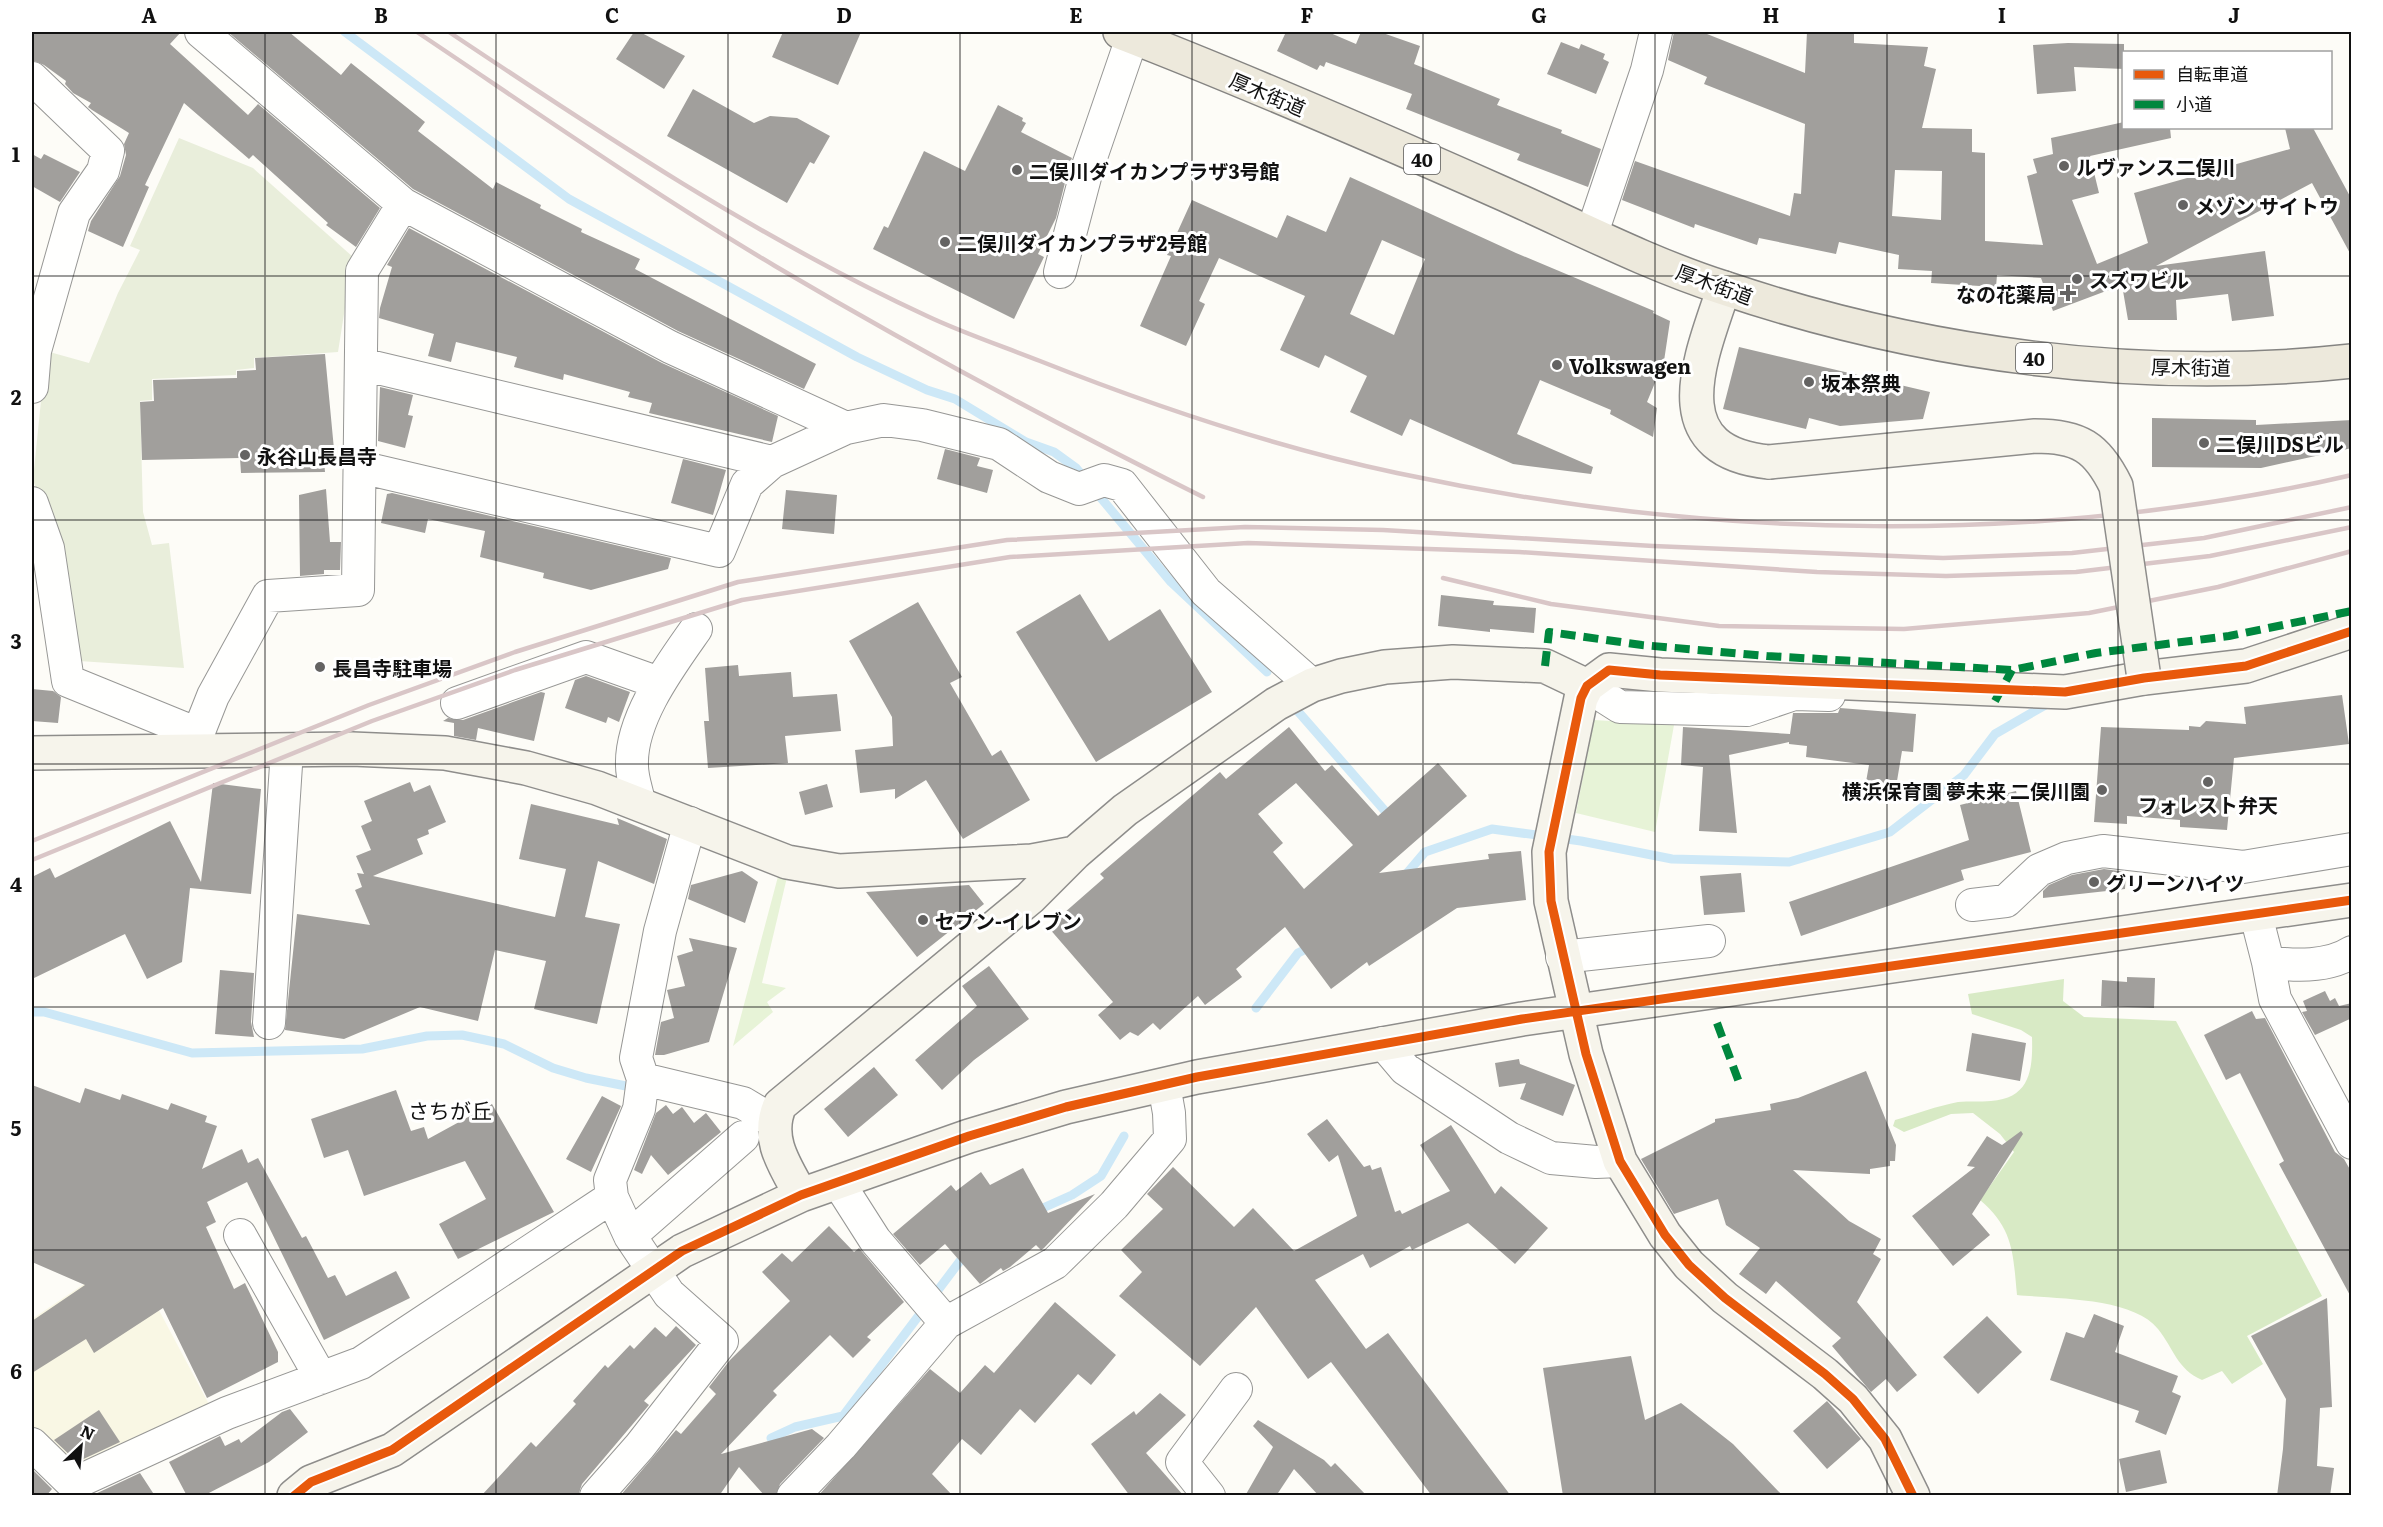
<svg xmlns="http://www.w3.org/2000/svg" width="2383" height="1527" font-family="Literata,'Noto Sans JP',serif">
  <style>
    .farmland { fill: #f9f7e4 }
    .green { fill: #e7f3d7 }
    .forest { fill: #d8eac5 }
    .cemetery { fill: #e9eedb }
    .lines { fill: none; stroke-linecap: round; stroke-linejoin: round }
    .stream { stroke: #cde8f7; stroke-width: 9 }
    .building { fill: #a19f9c; fill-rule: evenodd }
    .street-casing { stroke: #979795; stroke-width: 34 }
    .secondary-casing { stroke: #8e8d8b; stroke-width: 36 }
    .primary-casing { stroke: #858482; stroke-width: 36 }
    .street { stroke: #fffffe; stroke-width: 32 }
    .secondary { stroke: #f6f4eb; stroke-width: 33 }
    .primary { stroke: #ede9dc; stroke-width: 33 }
    .rail { stroke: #d9c6c7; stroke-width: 4.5 }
    .secondary-bridge-casing { stroke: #8e8d8b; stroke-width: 36; stroke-linecap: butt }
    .secondary-bridge { stroke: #f6f4eb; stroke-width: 33 }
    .quiet { stroke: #00873e; stroke-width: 8; stroke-dasharray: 15 8; stroke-linecap: butt }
    .cycleway-casing { stroke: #fff; stroke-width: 13 }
    .cycleway { stroke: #e8590c; stroke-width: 9 }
    .grid { fill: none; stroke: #111; stroke-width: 1.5; stroke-opacity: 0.55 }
    .poi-dot { fill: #646362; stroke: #fff; stroke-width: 2 }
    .labels { text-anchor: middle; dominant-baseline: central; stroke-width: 6; stroke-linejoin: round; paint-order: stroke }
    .shield { fill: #fff; stroke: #585858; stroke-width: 1.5 }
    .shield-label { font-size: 18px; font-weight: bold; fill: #111 }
    .street-label { font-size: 20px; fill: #111; stroke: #fff }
    .poi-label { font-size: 20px; font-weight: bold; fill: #111; stroke: #fff; text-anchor: start }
    .neighbourhood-label { font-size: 21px; fill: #111; stroke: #fff }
    .neatline { fill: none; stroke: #111; stroke-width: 2 }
    .grid-label { font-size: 20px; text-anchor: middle; font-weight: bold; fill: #111 }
  </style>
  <rect width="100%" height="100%" fill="#fdfcf7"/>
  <path class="farmland" d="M111,1266L145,1284L211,1408L80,1473L32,1430V1319Z"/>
  <path class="green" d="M1594,720L1674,725L1655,832L1576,813Z
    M780,869L788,873L762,983L786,988L767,1002L773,1012L733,1046Z"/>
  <path class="forest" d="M2064,979L2063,1001L2084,1017L2176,1021L2322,1296L2247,1336L2263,1364L2232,1384L2222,1371L2202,1380C2177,1369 2174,1349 2158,1329C2133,1297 2055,1299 2017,1295C2013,1254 2014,1229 1980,1200L2014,1152L2000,1134L1973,1113L1951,1114L1904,1132L1893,1126L1895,1120C1916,1114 1937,1106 1958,1102C1969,1101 1980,1102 1991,1101C2030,1098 2033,1070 2032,1037L2021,1030L1972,1014L1968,994Z"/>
  <path class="cemetery" d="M179,138L253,168L353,257L338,352L254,358V368L236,370V375L152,379V400L140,401L143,512L152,545L169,543L184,668L79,661L53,535L33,480L46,351L89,363L118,293L140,250L130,246Z"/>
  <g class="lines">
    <path class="stream" d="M345,32L569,199L857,357L927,390L955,399L1026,442L1054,452L1076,468L1171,582L1267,672
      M1295,708L1392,819
      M1403,878L1425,852L1492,829L1581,841L1672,859L1789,862L1890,832L1964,775L1995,734L2047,704
      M1256,1008L1298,953L1312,946
      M32,1012H44L192,1053L362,1049L427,1036L462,1035L504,1044L553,1068L586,1078L631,1087
      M1034,1212L1072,1195L1101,1176L1124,1136
      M771,1438L795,1427L843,1416L966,1253"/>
  </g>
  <path class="building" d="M32,32H181L170,44L248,115L258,104L380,208L356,247L326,225L328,223L253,155L249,159L184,103L145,185L149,187L123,247L88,231L91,221L120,176L126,155L124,144L129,133L92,110L88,107L91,103L73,93L65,84L66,81L44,65L32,60Z
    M228,32H289L341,75L351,63L425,122L418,131L493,189L496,182L541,205L540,208L582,229L581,232L640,259L635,269L816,364L804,389L678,331L413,189Z
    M634,32H640L685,56L664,89L616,59Z
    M783,32H861L838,85L772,57Z
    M1286,32H1328L1356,44L1361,32H1380L1420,46L1414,64L1500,99L1497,105L1562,130L1561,133L1601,149L1588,187L1517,160L1520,154L1406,109L1412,94L1326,62L1324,67L1320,65L1317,70L1277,51Z
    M1674,32H1702L1805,73L1807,32H1854V43L1928,47L1924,66L1936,69L1922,128L1972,129V152L1985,153V241L2043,245L2027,176L2037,173L2033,159L2053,154L2051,138L2124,122V128H2170L2171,138L2090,156L2099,193L2072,200L2097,264L2148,243L2134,193L2290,149L2285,128H2313L2352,200V257L2312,183L2156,266L2265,251L2274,316L2232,321L2228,294L2176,300L2177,320H2128L2122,285L2053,311L2041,278L1997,275L1996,287L1931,283L1932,271L1898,269L1899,255L1839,242L1836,254L1759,238L1757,245L1695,224L1694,228L1622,200L1635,161L1790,216L1794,193L1801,194L1805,124L1704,84L1707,77L1668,60ZM1895,170L1942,171L1941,220L1892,216Z
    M1561,42L1579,49L1581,44L1605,54L1603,59L1609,62L1596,94L1547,74Z
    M2068,43L2124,44V69L2074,67L2076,91L2037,94L2033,45Z
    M693,89L754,123L770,116L797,118L830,136L814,164L810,162L787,203L667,136Z
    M998,105L1023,118L1022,121L1026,123L1021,132L1072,158L1065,174L1067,175L1056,218L1038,254L1044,257L1014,319L873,249L884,226L888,228L924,151L965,171Z
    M32,154L41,159L44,154L80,172L60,202L32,186Z
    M1350,177L1516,253L1654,311L1653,313L1670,321L1664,361L1647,402L1657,408L1653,437L1610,414L1611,410L1540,380L1517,434L1593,467L1591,474L1513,464L1410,419L1402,436L1350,412L1367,376L1325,355L1319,368L1280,350L1305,296L1219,258L1199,301L1205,304L1186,346L1140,326L1171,256L1167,255L1192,200L1277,238L1287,215L1326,232ZM1382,240L1425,259L1394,335L1350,314Z
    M409,228L662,363L778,416L772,442L649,413L652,403L628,397L630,392L564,374L563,380L514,367L517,357L456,342L451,362L428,356L434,334L379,318L380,308L392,267L387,265Z
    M1739,347L1930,392L1923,419L1840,426L1809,418L1806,429L1723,409Z
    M325,354L335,460L324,461L325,472L241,473L240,458L142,460L140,402L154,401L153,380L237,378V371L256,370L255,358Z
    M380,387L413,395L408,415L413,416L405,448L378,441Z
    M2152,418L2256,420V425L2352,420V448L2261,468L2152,467Z
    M945,449L980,458L977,466L993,470L987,493L937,479Z
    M683,459L726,470L713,515L671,503Z
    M326,489L330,542H341L340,570H324V574L300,576L299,495Z
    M786,490L837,495L834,534L782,529Z
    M392,493L671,558L668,569L591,590L543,578L544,573L480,557L485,531L428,519L425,533L381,523L387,494Z
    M1080,594L1109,641L1160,609L1212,692L1096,762L1016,632Z
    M1441,595L1494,601L1493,605L1536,608L1534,633L1490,629V632L1438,626Z
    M918,602L962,677L950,683L992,756L1001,750L1030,800L963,839L926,780L895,799V789L860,793L855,750L893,746L892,717L849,641Z
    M738,665L739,676L791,672L793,697L837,694L841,731L785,736L788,763L708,768L704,721H709L705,668Z
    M586,676L630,692L619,722L608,717L606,723L565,708L575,680Z
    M32,689L53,691L61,697L58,723L32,721Z
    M541,692L545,693L534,741L478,728L476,740L454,736V723L443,721L448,718L463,720Z
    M2342,695L2349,744L2234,758L2227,830L2180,827V820L2127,816V824L2094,822L2101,727L2189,730V726L2200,727L2206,721L2246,724L2244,707Z
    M1840,708L1916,714L1913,752L1902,751L1894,799L1864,793L1869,765L1806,757L1807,746L1789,744V742L1729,755L1737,833L1699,831L1703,767L1681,765L1683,727L1790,734L1793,713H1838Z
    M1289,727L1325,771L1332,765L1378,816L1438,763L1467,796L1379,873L1489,859L1488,854L1521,851L1526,900L1457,908L1369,966L1367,962L1331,989L1285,927L1236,969L1242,977L1205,1005L1198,996L1160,1030L1153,1023L1138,1036L1130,1032L1120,1040L1098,1015L1113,1002L1048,927L1104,878L1100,874L1220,772L1226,779ZM1296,783L1353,845L1304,889L1273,852L1283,843L1258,814Z
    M410,782L414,792L430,785L446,822L428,830L429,834L417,839L423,854L373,876L555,917L566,869L519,859L531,804L619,825L617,818L667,839L654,884L598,861L585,917L620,924L597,1024L534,1009L546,961L495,950L478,1021L420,1007L344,1039L285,1030L297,914L370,925L355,890L362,887L357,873L364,874L356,856L371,850L361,826L372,821L364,801Z
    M213,783L261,789L251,894L190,888L182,962L147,979L125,934L32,979V877L50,868L55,878L170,821L201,882Z
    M827,784L833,807L805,815L799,792Z
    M2016,791L2031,852L1961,870L1964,880L1801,936L1789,902L1969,840L1960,805Z
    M2104,869L2126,872L2125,889L2043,898V891L2049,885L2072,875Z
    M742,871L758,882L745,923L688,899L691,885Z
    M1741,873L1745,912L1704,915L1700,876Z
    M969,885L984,904L917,957L866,892Z
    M689,938L737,948L709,1042L664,1055H655L661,1022L674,1018L667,990L685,986L677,956L693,951Z
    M989,966L1029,1019L974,1060L942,1090L915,1060L977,1006L962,986Z
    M220,970L254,973L251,1022L254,1037L215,1034Z
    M2127,977L2155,978L2154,1008L2101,1006L2102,980L2127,982Z
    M2325,991L2330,1001L2335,998L2339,1006L2352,1003V1018L2315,1035L2302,1012L2307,1011L2303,1001Z
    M2252,1011L2256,1019L2265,1018L2335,1152L2344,1159L2352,1173V1299L2279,1164L2284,1161L2240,1073L2226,1080L2204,1035Z
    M1972,1033L2026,1043L2020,1081L1966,1071Z
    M1519,1059L1520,1064L1575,1085L1563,1116L1520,1099L1526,1083L1499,1087L1495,1063Z
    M874,1067L898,1095L848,1137L824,1109Z
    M1866,1071L1896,1145L1895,1161H1890V1166L1870,1169V1174L1793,1170L1849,1221L1881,1239L1873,1254L1881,1259L1857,1302L1917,1375L1897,1392L1886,1379L1871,1392L1832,1346L1841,1338L1776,1281L1766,1294L1739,1274L1760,1248L1726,1225L1718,1199L1674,1214L1641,1159L1715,1122V1119L1771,1110L1770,1104L1798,1098Z
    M32,1085L80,1103L85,1088L120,1100L122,1094L168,1110L171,1103L207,1116L205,1122L217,1126L202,1169L242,1149L248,1163L258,1158L302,1238L306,1236L328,1278L335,1275L346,1296L396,1271L410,1298L324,1340L247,1182L207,1202L216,1222L206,1227L234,1289L245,1283L278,1352V1362L207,1398L163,1308L94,1353L86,1339L32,1373V1321L85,1285L32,1262Z
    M396,1090L411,1131L424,1127L428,1139L492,1104L554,1212L458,1259L439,1224L486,1199L465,1161L364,1196L348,1150L324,1158L311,1119Z
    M602,1096L621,1106L591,1172L566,1159Z
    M666,1105L673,1114L682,1107L694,1123L706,1113L721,1132L668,1175L651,1155L642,1174L634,1170L656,1113Z
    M1327,1119L1364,1167L1370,1165L1372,1170L1381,1167L1395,1212L1400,1210L1402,1214L1450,1191L1420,1145L1451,1125L1495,1194L1501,1186L1548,1228L1515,1264L1468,1223L1412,1250L1410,1246L1370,1268L1363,1254L1315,1280L1366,1349L1388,1333L1511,1496H1432L1331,1362L1308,1379L1256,1307L1200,1366L1119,1296L1142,1272L1121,1250L1163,1209L1147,1194L1173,1167L1234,1227L1253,1208L1294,1251L1357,1216L1338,1155L1329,1162L1307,1134Z
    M2021,1131L2023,1134L1972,1214L1990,1235L1953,1266L1912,1216L1975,1167L1967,1166L1987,1136L2002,1145Z
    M1023,1168L1048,1213L1095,1194L1044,1248L1041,1250L1036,1245L1010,1267L1003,1271L1001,1268L980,1284L945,1244L920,1265L893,1234L951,1185L956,1191L981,1172L990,1185Z
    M829,1226L854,1252L859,1248L904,1302L867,1337L871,1340L853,1358L830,1335L773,1391L777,1395L721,1454L812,1429L824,1438L780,1484L776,1496H765L739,1467L719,1496H620L676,1430L681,1434L716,1394L709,1387L730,1360L790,1301L762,1272L782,1253L792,1262Z
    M2327,1298L2332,1407L2320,1408L2317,1466L2334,1468L2330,1496H2277L2283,1449L2286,1399L2251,1336Z
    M1055,1302L1116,1355L1091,1385L1078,1374L1035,1423L1020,1409L981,1455L962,1439L932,1474L953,1496H818L930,1369L960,1393L985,1365L994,1373Z
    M2094,1314L2124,1326L2115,1352L2178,1376L2172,1392L2181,1396L2166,1435L2135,1422L2139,1411L2050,1380L2066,1332L2084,1338Z
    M1987,1316L2022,1352L1978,1394L1943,1357Z
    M676,1326L696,1345L644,1401L649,1405L582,1484L578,1496H481L531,1442L536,1447L576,1404L573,1401L605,1365L608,1368L630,1345L634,1349L655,1327L666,1337Z
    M1631,1356L1645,1420L1681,1403L1733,1444L1783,1496H1563L1543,1368Z
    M1160,1393L1186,1415L1146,1453L1184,1496H1130L1091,1444L1134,1411L1136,1415Z
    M1827,1401L1861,1439L1827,1469L1793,1431Z
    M290,1409L308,1432L269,1462L203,1496H187L169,1462L220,1436L225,1446L239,1439L241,1443L282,1412Z
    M99,1410L120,1442L77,1462L54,1440Z
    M1258,1420L1324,1460L1331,1467L1335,1463L1367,1496H1319L1294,1469L1276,1496H1245L1273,1447L1253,1426Z
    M2160,1450L2167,1483L2126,1492L2119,1459Z
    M32,1469L52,1489L46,1496H32Z
    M140,1473L155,1496L93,1495Z"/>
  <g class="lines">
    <defs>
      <path id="street" d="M201,32L403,204L670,347L846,428
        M32,78L108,151L103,171L74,213L35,351L32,387
        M1592,233L1647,70L1656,32
        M1060,272L1088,166L1134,32
        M361,364L772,462L846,428L884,420L922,425L999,444L1049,477L1079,489L1104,480L1122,485L1206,592L1312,685
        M360,467L719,551L747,484L772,462
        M32,503L48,548L68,681L198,734V751
        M1587,686L1620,707L1747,710L1794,694L1829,695
        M457,703L586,657L659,683
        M198,734L213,696L268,596L358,590L362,271L403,204
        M639,802C637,791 632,778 632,766C630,719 670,666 696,629
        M1972,905L2006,901L2039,870L2067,858L2103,851L2243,867L2352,849
        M2256,915L2268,962C2294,966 2329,967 2352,952
        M1562,957L1709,941
        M2268,962L2275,999L2352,1143
        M269,1023L287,750
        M1383,1043L1405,1069L1509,1138L1551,1158L1596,1162L1620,1161
        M643,1079L743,1103L773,1121
        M838,1182L875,1240L946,1323
        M612,1197L610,1180L639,1109L643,1079L636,1058L660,931L690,823
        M240,1235L321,1378
        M630,1236L743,1137
        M32,1444L73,1484L227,1413L361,1363L612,1197L630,1236L669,1294L722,1341L640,1446L596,1496
        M793,1496L841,1446L946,1323L1055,1263L1114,1205L1170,1139L1169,1113L1164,1085
        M1209,1496L1182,1462L1236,1389"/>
      <path id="secondary" d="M1724,288C1701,357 1659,451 1769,462
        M32,753L352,749L445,753L526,768L597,788L787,862L839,871L1032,861L1075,853
        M801,1195C785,1166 765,1138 780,1105L1030,898L1075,853L1125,810L1276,704L1312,685L1341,676L1385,667L1453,662L1545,666L1587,686
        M294,1496L311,1482L392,1450L682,1251L801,1195L969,1136L1066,1107L1197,1077L1522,1019L2352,900
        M1913,1496L1885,1439L1853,1399L1825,1374L1725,1298L1689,1265L1665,1235L1620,1161L1586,1054L1551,901L1549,852L1581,698L1587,686L1609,670L1660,675L2065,692L2144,678L2246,666L2352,631"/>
      <path id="primary" d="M1120,32C1247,81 1373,136 1497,191C1572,224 1646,263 1724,288C1923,355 2142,384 2352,361"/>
    </defs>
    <use href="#street" class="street-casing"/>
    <use href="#secondary" class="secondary-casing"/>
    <use href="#primary" class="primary-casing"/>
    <use href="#street" class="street"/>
    <use href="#secondary" class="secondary"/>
    <use href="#primary" class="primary"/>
    <path class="rail" d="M417,32C535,111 652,193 775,266C914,348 1058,425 1203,497
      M449,32C603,135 758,238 927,316C963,333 1002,346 1040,361C1156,407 1274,447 1397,473C1708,540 2041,547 2352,475
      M1443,578L1551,604L1719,626L1904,629L2089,613L2218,587L2352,551
      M32,841L369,705L515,652L738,582L1007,540L1245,527L1383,530L1653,546L1943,558L2072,553L2204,538L2352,507
      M32,860L372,721L515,670L742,600L1010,557L1248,543L1519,552L1817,572L1946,576L2076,572L2210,556L2352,527"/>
    <defs>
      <path id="secondary-bridge" d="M1769,462L2035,436C2079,436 2097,447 2116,486L2144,678"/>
    </defs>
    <use href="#secondary-bridge" class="secondary-bridge-casing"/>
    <use href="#secondary-bridge" class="secondary-bridge"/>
    <path class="quiet" d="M1545,666L1549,632L1642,645L1767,656L2012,670L2096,653L2229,636L2352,611
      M1995,701L2012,670
      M1717,1023L1740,1085"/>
    <defs>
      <path id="cycleway" d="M294,1496L311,1482L392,1450L682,1251L801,1195L969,1136L1066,1107L1197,1077L1522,1019L2352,900
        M1913,1496L1885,1439L1853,1399L1825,1374L1725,1298L1689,1265L1665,1235L1620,1161L1586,1054L1551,901L1549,852L1581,698L1587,686L1609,670L1660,675L2065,692L2144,678L2246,666L2352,631"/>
    </defs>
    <use href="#cycleway" class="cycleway-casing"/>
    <use href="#cycleway" class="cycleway"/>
  </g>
  <path class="grid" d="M265,32V1496M496,32V1496M728,32V1496M960,32V1496M1192,32V1496M1423,32V1496M1655,32V1496M1887,32V1496M2118,32V1496M32,276H2352M32,520H2352M32,764H2352M32,1007H2352M32,1250H2352"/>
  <g class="poi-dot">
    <circle cx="2064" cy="166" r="6"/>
    <circle cx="1017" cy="170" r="6"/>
    <circle cx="2183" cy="205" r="6"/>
    <circle cx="945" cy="242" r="6"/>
    <circle cx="2077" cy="279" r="6"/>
    <path d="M2065 284h6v6h6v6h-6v6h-6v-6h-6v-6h6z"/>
    <circle cx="1557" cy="365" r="6"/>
    <circle cx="1809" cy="382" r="6"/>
    <circle cx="2204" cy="443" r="6"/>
    <circle cx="245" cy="455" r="6"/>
    <circle cx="320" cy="667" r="6"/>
    <circle cx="2208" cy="782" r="6"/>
    <circle cx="2102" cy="790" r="6"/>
    <circle cx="2094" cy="882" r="6"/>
    <circle cx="923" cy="920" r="6"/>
  </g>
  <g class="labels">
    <g class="shield">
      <rect x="1404" y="144" width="36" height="30" rx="4.5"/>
      <rect x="2016" y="343" width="36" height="30" rx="4.5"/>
    </g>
    <g class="shield-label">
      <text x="1422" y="159">40</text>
      <text x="2034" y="358">40</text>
    </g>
    <g class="street-label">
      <text transform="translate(1268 93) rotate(23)">厚木街道</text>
      <text transform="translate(1715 283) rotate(20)">厚木街道</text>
      <text transform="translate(2191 366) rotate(1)">厚木街道</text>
    </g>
    <g class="poi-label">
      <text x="2076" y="166">ルヴァンス二俣川</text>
      <text x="1029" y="170">二俣川ダイカンプラザ3号館</text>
      <text x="2195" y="205">メゾン サイトウ</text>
      <text x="957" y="242">二俣川ダイカンプラザ2号館</text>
      <text x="2089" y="279">スズワビル</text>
      <text x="2056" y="293" text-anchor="end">なの花薬局</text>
      <text x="1569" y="365">Volkswagen</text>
      <text x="1821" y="382">坂本祭典</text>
      <text x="2216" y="443">二俣川DSビル</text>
      <text x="257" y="455">永谷山長昌寺</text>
      <text x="332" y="667">長昌寺駐車場</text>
      <text x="2090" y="790" text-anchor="end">横浜保育園 夢未来 二俣川園</text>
      <text x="2208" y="804" text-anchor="middle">フォレスト弁天</text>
      <text x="2106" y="882">グリーンハイツ</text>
      <text x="935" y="920">セブン-イレブン</text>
    </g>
    <g class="neighbourhood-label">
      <text x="450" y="1109">さちが丘</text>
    </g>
  </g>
  <rect width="2383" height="1527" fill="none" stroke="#ffffff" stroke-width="66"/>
  <rect x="2122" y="51" width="210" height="78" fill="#ffffff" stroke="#a0a0a0" stroke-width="1.5"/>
  <rect x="2134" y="70" width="30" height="9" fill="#e8590c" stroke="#a0a0a0" stroke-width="1.5"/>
  <text x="2176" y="81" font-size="18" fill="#111111">自転車道</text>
  <rect x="2134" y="100" width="30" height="9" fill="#00873e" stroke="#a0a0a0" stroke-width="1.5"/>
  <text x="2176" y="111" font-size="18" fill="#111111">小道</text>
  <g transform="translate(81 1446) rotate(26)" stroke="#ffffff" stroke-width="4.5" paint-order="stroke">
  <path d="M0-4.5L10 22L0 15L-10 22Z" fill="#111111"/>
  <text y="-9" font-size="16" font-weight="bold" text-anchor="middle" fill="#111111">N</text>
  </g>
  <rect x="33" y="33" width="2317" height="1461" class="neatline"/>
  <g class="grid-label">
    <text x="149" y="23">A</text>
    <text x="381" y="23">B</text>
    <text x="612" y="23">C</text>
    <text x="844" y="23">D</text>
    <text x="1076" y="23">E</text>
    <text x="1307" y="23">F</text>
    <text x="1539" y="23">G</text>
    <text x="1771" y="23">H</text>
    <text x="2002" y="23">I</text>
    <text x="2234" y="23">J</text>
    <text x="16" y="162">1</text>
    <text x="16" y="405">2</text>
    <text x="16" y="649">3</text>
    <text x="16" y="892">4</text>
    <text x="16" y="1136">5</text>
    <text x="16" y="1379">6</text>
  </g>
</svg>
